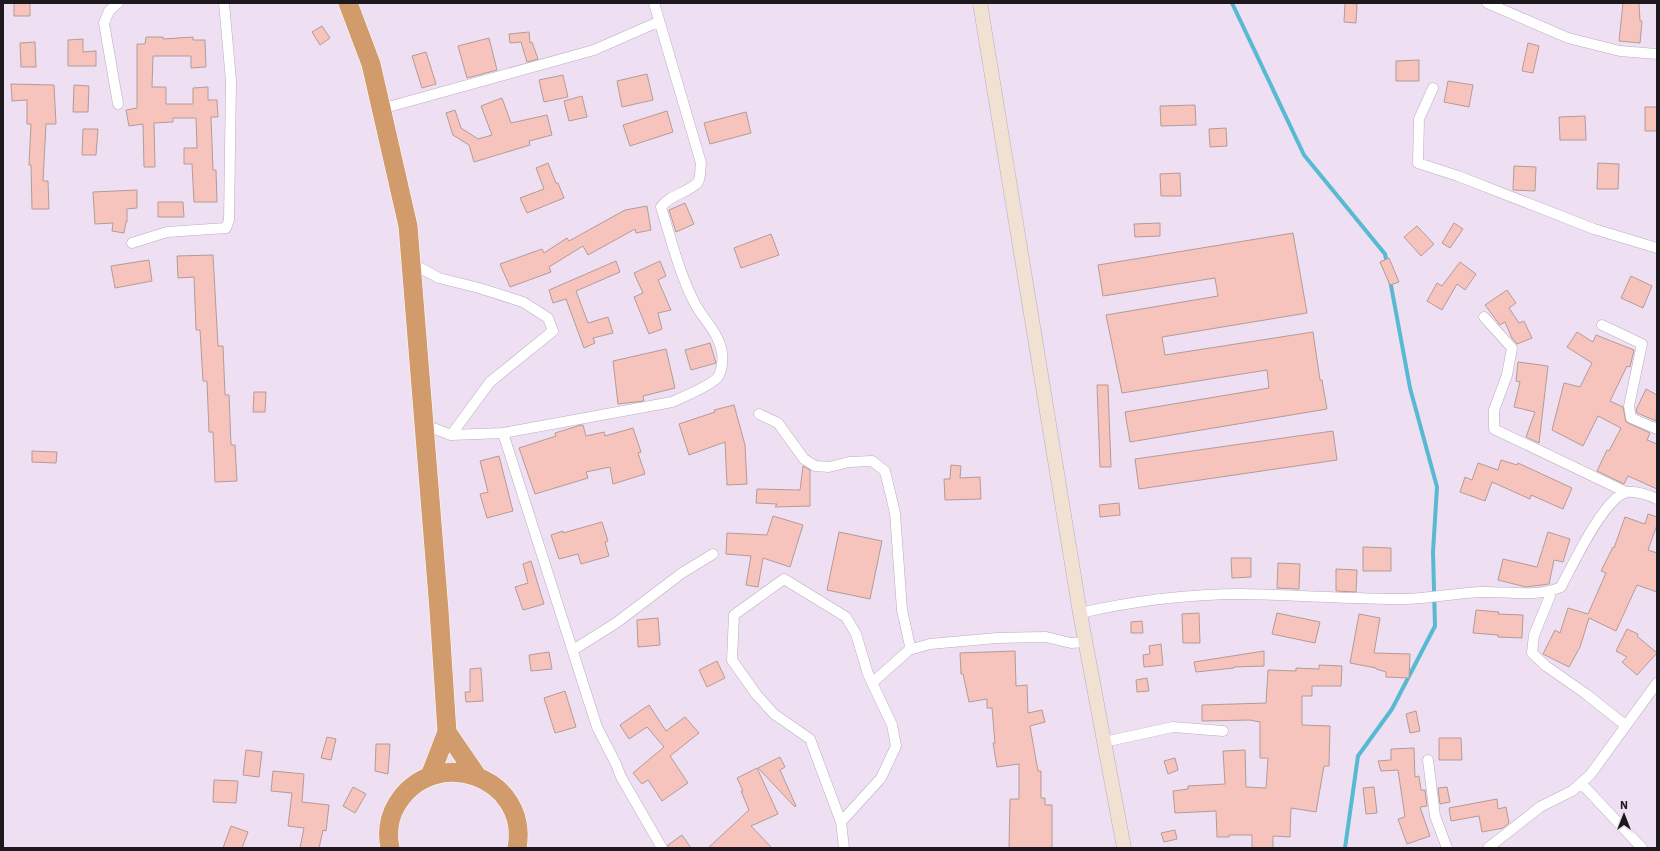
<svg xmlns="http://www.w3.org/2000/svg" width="1660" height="851" font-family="'IBM Plex Sans',sans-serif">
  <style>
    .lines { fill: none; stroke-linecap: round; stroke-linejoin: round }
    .stream { stroke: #58b9d2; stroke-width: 4 }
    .building { fill: #f6c4bd; stroke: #b49b97 }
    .street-casing { stroke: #bbacbe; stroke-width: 11 }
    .secondary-casing { stroke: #bbacbe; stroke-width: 15 }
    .highway-casing { stroke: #fff; stroke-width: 20 }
    .street { stroke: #fff; stroke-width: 10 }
    .secondary { stroke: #f1e1d3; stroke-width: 14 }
    .highway { stroke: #d19b6b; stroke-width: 19 }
  </style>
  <rect width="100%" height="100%" fill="#efdff2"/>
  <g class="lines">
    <path class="stream" d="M1232,3L1304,155L1385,254L1387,263
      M1345,848L1358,756L1392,709L1435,626L1433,552L1437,487L1410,388L1390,280"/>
  </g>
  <path class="building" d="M14,3H30V16H14Z
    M1345,3L1357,4L1356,23L1344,22Z
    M1623,3H1639L1640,21H1642L1640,43L1619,41Z
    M322,26L330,38L320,45L312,32Z
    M529,32L530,43L532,42L538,59L527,62L521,42L510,43L509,34Z
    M146,37H163V39L193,37V40H205L206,67L191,68V56H153L152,87H166V104H193V88L208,87V100H217L218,117H211L213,170H216L217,202H194L192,164H184V148H197L196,118H173V122L154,123L155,167H144L143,124L129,126L126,110L137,108V44H145Z
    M489,38L497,70L467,78L458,46Z
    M83,39V52L96,51V66H68V40Z
    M35,42L36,67H21L20,43Z
    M1528,43L1539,46L1533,73L1522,71Z
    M426,52L436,84L422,88L412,56Z
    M1419,60V81H1396V61Z
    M647,74L653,100L622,107L617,81Z
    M563,75L568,97L544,102L539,80Z
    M1448,81L1473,85L1469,107L1444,102Z
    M11,84L54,85L56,124H46L43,181H48L49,209H32L31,165H29L31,124H27V100L12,101Z
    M74,85L89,86L88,112H73Z
    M582,96L587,117L569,121L564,101Z
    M502,98L511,123L547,115L552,135L529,141L530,145L474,162L469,145L453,135L446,113L455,110L461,128L478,139L492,135L481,106Z
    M1195,105L1196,125L1161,126L1160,106Z
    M1645,107H1657V131H1645Z
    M667,111L673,132L630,146L623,125Z
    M746,112L751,133L710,144L704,123Z
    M1585,116L1586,140H1560L1559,117Z
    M1226,128L1227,146L1210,147L1209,129Z
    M83,129H98L96,155H82Z
    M548,163L556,183H558L564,198L527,213L520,198L544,189L536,168Z
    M1598,163L1619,164L1618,189H1597Z
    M1514,166L1536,167L1535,191L1513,190Z
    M1180,173L1181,196H1161L1160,174Z
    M137,190V208L127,209V222H126L124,233L112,231L113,223L95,224L93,192Z
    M158,202H183L184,217H158Z
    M685,203L694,224L676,232L669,210Z
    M647,206L651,230L636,233L635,229L588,255L583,246L549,267L551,272L510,287L500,264L542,249L544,253L567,238L569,241L625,210Z
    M1160,223V236L1135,237L1134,224Z
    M1454,223L1463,229L1450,248L1442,243Z
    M1417,226L1434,244L1421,256L1404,237Z
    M1293,233L1307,313L1162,337L1165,355L1313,332L1320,380H1322L1327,409L1130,442L1125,412L1269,388L1267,370L1122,393L1106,315L1218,296L1215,278L1103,296L1098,265Z
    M771,234L779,255L741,268L734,248Z
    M213,255L218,346H223L225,395H229L231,445H235L237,481L215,482L213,432H209L207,381H203L200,330H196L194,277L178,278L177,256Z
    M1389,258L1399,282L1390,285L1380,262Z
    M149,260L152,281L115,288L111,266Z
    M616,261L620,272L576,291L588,323L608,317L613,333L593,338L595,343L584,348L566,299L553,303L549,290Z
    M660,261L666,276L658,280L671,310L658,313L662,329L649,334L634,297L643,293L634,273Z
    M1460,262L1476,274L1465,290L1457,284L1442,310L1427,301L1437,283L1442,286Z
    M1631,276L1652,286L1643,308L1621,298Z
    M1507,290L1516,303L1509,308L1519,323L1524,321L1532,338L1517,344L1512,338L1505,322L1500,325L1485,305Z
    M1577,332L1593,342L1596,335L1634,350L1630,367L1627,366L1610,401L1623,407L1626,422L1650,433L1647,440L1657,444V489L1628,476L1624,484L1597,471L1607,450L1609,451L1621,428L1598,416L1583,446L1552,430L1564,383L1580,387L1592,363L1567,347Z
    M710,343L716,363L691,370L685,350Z
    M666,349L675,388L643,396L644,401L618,404L613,361Z
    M1518,362L1548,366L1539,443L1526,437L1535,412L1514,407L1520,382L1516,381Z
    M1097,385H1108L1111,467H1100Z
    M1646,389L1657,395L1656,421L1637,413L1636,410Z
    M254,392H266L265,412H253Z
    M734,405L745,445L747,484L727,485L725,442L689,455L679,424L715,412L714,410Z
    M581,425H583L586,436L604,432L605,436L633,428L641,452L638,453L645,474L613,484L610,467L586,472L588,478L535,494L519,448L556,436L555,433Z
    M1333,431L1337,460L1139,489L1135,459Z
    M32,451L57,452L56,463L32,462Z
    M499,456L513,511L487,518L480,494L488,492L480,461Z
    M1501,460L1517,465L1518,463L1572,488L1563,509L1531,495L1530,499L1492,482L1485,501L1460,492L1465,477L1472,480L1478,463L1498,470Z
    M951,465L961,466L960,478L980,477L981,499L945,500L944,479H950Z
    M803,466L810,470V506L775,507L777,504L756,503L757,489L800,490Z
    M1119,503L1120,515L1100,517L1099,505Z
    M1648,514L1657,517V525L1648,550L1657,553V592L1637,585L1616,631L1589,618L1580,647L1569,667L1543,654L1555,630L1560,633L1568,608L1588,614L1606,573L1601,571L1613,547L1614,548L1625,517L1645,524Z
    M773,516L803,525L790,567L763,558L758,587L746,585L751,556L726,554L727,533L767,535Z
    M602,522L608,541L605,542L609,556L581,564L578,554L559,559L551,535L563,531V533Z
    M839,532L882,541L870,599L827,590Z
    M1548,532L1570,539L1563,562L1554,560L1549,584L1526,587L1498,580L1503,559L1537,567Z
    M1363,547L1391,548V571H1363Z
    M1231,558H1251V577L1232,578Z
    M531,561L544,604L523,610L515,587L528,583L523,564Z
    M1278,563L1300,564L1299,589L1277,588Z
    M1336,569L1357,570L1356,592L1336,591Z
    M1476,610L1499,612L1498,614L1523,615L1522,638L1498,637V635L1473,633Z
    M1199,613L1200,643H1183L1182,614Z
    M1277,613L1320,622L1315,643L1272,634Z
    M1359,614L1380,618L1374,653L1410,654L1409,678L1386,677V672L1376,669V668L1350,663Z
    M658,618L660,645L638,647L637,620Z
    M1142,621L1143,633H1131V622Z
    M1627,629L1638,634L1637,636L1657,653L1637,675L1622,662L1627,657L1616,651Z
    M1161,644L1163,665L1144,667L1143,655L1150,654L1149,646Z
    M1015,651L1016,686L1027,685L1028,713L1042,710L1045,722L1030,726L1038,771H1041V798H1045V805H1052V848H1009L1010,799H1019V764L997,767L993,743H995L992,708H987V699L969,702L963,674H961L960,653Z
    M1264,651V666L1234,667V668L1196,672L1194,662Z
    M549,652L552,669L531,671L529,655Z
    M717,661L725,678L707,687L699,670Z
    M1319,665L1342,666L1341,686H1312V696H1302V725L1330,726L1329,766H1324L1316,812L1291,808L1290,837L1273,836V848H1252V835H1229V837H1217L1216,811L1175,813L1173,791L1188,789V786L1225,784L1223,751L1245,750L1246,787L1266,788L1268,758H1260V722L1250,720L1202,721V705L1266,703L1268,670L1296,671V668L1319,669Z
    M481,668L483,701L466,702L465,692H470V669Z
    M1147,678L1149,691L1137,692L1136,680Z
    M565,691L576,727L555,733L544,698Z
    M649,705L666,731L685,717L699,733L670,756L688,783L662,801L648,780L642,784L633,773L664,747L647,727L629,739L620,725Z
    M1416,711L1420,731L1410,733L1406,714Z
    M327,737L336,739L331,760L321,758Z
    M1439,738H1461L1462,760H1439Z
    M376,744H390L388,774L375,771Z
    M1414,748L1415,777L1419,776L1421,790H1425L1427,806L1420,807L1430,836L1407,844L1398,819L1405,817L1398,770L1381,771L1378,761L1391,760V749Z
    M246,750L262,752L259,777L243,775Z
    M780,757L785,767L780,770L796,806L795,807L758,768Z
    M1175,758L1178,770L1168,774L1164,761Z
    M757,768L778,814L751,826L772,848H708L749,810L741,791H743L737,778Z
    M273,771L304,774L302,802L329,805L326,831L323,830L319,848H300L304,828L288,826L292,793L271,791Z
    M214,780L238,781L236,803L213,802Z
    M353,787L366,794L355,813L343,806Z
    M1374,787L1377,813L1366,814L1363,788Z
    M1447,787L1450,802L1440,804L1438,788Z
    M1497,799L1498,809L1506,807L1509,823L1503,828L1482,832L1479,816L1451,821L1449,808Z
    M231,826L248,832L242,848H223Z
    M1175,830L1177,839L1164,842L1161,833Z
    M682,835L691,848H668V845Z"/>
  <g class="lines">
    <defs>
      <path id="street" d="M1487,3L1568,38L1620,51L1657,54
        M1433,88L1419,119L1418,163L1458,176L1594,229L1657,248
        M118,104L104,23L109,11L118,3
        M381,109L594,50L658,22
        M132,243L167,232L226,228L229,220L231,81L224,3
        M411,263L439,278L479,288L523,302L548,318L553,331L490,382L451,435
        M1484,317L1512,348L1507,375L1494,410V429L1626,492
        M1602,325L1642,344L1629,406L1631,418L1657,429
        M759,414L778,423L804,459L815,466L829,467L849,462L872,461L885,471L895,513L902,610L910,646L909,650
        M425,425L451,435L503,433L672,402C683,397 712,385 718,377C722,371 723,360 722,353C719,332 703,320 694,302C679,272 671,239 661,207C670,194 689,193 698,182C701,177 700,168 701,163L654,3
        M503,433L597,727L616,764L621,777L662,848
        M1552,591L1534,635L1532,653L1546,666L1586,694L1625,725
        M1080,613C1133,601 1188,594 1242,594C1297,595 1353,599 1408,599C1432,598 1456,593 1480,592C1507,591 1537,598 1561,587C1572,566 1605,496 1627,492C1636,491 1649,495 1657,499
        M573,650L616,623L682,573L713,554
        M872,683L909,650L930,644L997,638L1046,637L1071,643L1086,642
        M1104,742L1173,727L1223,731
        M1428,760L1435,816L1447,848
        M1581,783L1642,848
        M841,822L881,778L896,746L892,725L868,674L856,634L846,617L784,579L734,615L732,660L756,694L774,714L810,739L841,822L844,848
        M1488,848L1540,807L1572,791L1590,775L1657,683"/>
      <path id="secondary" d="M980,3L1080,613L1124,848"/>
      <path id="highway" d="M348,3L371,64L408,226L439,610L447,732L430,776
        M447,732L477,776
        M390,848C387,833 389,817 397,804C435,743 530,777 517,848"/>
    </defs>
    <use href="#street" class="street-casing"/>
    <use href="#secondary" class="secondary-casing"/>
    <use href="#highway" class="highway-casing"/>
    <use href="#street" class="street"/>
    <use href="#secondary" class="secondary"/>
    <use href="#highway" class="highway"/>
  </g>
  <rect width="1660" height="851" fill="none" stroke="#1d171e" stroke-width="8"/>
  <g transform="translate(1624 815)" stroke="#efdff2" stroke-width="3" paint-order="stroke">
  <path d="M0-3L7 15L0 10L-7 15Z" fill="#1d171e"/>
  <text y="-6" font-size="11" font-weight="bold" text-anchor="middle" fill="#1d171e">N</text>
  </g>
</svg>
